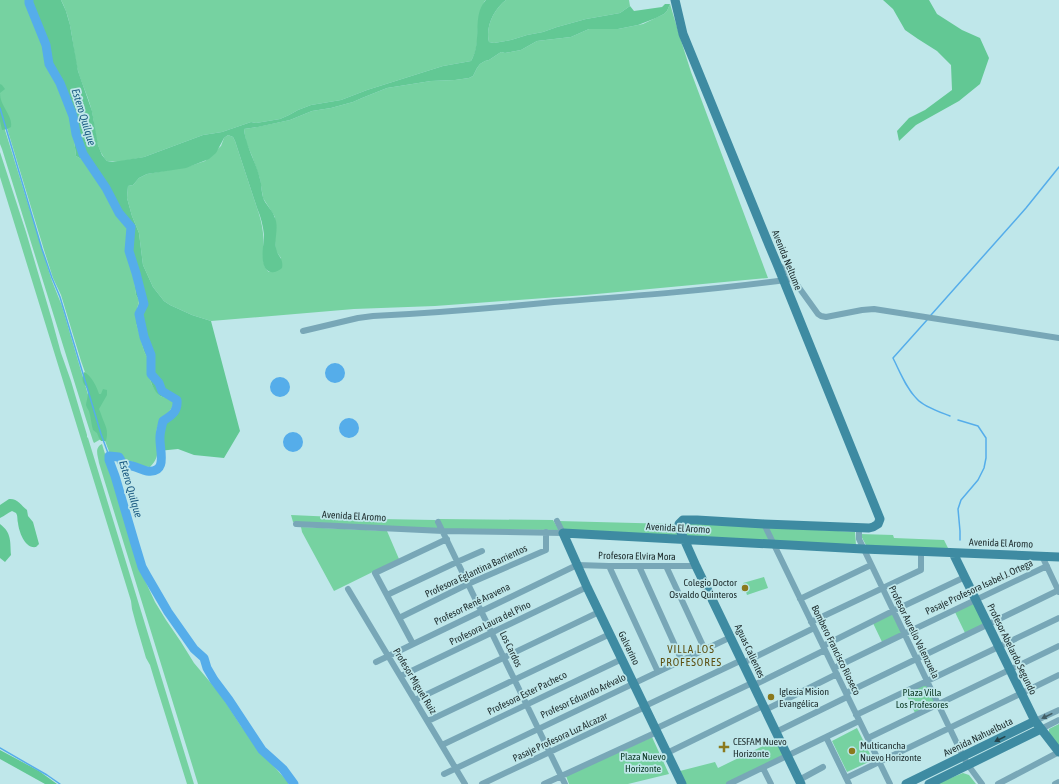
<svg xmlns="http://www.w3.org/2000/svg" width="1059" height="784" font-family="'Asap Condensed',sans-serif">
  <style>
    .green { fill: #76d2a1 }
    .forest { fill: #62c894 }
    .water { fill: #55adea }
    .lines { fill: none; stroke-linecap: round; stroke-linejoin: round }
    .stream { stroke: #55adea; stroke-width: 1.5 }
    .river { stroke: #55adea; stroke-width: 9 }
    .street { stroke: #78a7b7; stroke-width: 6 }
    .secondary { stroke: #3e8ba2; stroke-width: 9 }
    .oneway { fill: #425e65 }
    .oneway2 { fill: #26444b }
    .poi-dot { fill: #8b791d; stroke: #bfe7ea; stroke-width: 1.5 }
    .labels { text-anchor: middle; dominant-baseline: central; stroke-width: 3.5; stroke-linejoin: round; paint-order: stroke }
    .street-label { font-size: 10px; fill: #1e2d2e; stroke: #bfe7ea }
    .poi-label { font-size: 10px; fill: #1e2d2e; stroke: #bfe7ea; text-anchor: start }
    .park-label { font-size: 10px; fill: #0c3924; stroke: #bfe7ea }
    .water-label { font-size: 11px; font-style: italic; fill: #195981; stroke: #bfe7ea }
    .neighbourhood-label { font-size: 11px; letter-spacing: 1px; fill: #5c5012; stroke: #bfe7ea }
  </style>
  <rect width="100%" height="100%" fill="#bfe7ea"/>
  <path class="green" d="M0,0H27L36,30L43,45L46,54L45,59L46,66L62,95L71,114L76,156L83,160L96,175L106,190L109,200L116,215L127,226L129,258L134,280L136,295L139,300L136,315V323L144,351L148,359V373L152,385L160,396L172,400L174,402C172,413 160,418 157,428C153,444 164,453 150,467L139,466L133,462L110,454L102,433L87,378L81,361L61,295L53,278L44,250L0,105Z
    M61,0H486L484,2C482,10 478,19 478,27C477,39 478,50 471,61L443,66L367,90L341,100L311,105L298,110L289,115L280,119L256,123L251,122L222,132L203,135L144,157L118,162L107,161C94,146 96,130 92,112C89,98 82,85 78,71C72,47 73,22 61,0Z
    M506,0H629L630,6L620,13L586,19L557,27L543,32L527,35L511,40L494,43L489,42C485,27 494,9 506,0Z
    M670,4L679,34L691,72L768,278L586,295L435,306L354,309L211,321L192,315L170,305L164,301L153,287L143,265L139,233L132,216L127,198L128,186L133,185L139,178L147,174L190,166L205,161L221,146L224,138L228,135L233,137L235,141L257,208C260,216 262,224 263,233C265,245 259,264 269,272L281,258L276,251L275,241V217L263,198L260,179L252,156L246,142L244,129L257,127L290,120L312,111L331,108L353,102L362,98L387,88L431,81L455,80L469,78L473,76L477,68L480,64L485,61L489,60L501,52L505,53L521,50L537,41L571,37L589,29H618L643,24L664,14L667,11Z
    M0,114L52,281L62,306L89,398L101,439L94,443L93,441L85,416L29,236L2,149L0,144Z
    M0,152L26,232L52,320L61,353L71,381L87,435V437L88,438L194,784H187L156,685L150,665L146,658L136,624L132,609L131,601L0,177Z
    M102,444L142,574L155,602L166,620L181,642L194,663L221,695L241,726L261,752L288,782V784H198L99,463C98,456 94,448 102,444Z
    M291,515L380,519L435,520L440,529L293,522Z
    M438,519L553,520L559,530L443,529Z
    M558,521L674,524L678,536L564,531Z
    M679,524H764L773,543L685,539Z
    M301,527L387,531L399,559L334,591L302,532Z
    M768,527L855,532L856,545L774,541Z
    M860,534L893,535L894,538L944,540L949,550L867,547Z
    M764,577L768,588L747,595L743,583Z
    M976,600L988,624L966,635L954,610Z
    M893,611L904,634L883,644L872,621Z
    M927,681L938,704L916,715L905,692Z
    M1059,724V747L1049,735V729Z
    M857,728L873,760L847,772L832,741Z
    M652,737L669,774L628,784H569L566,776Z
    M779,738L787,756L729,784H682L676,772L715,762L718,768Z
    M963,773L969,775L976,784H936Z"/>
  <path class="forest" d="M27,0H61L66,11L70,25L78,71L92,111L98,145L102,155L107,161L113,162L144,157L203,135L222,132L251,122L256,123L280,119L289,115L298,110L311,105L341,100L367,90L443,66L471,61C483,41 471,16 486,0H506C494,9 485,27 489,42L494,43L511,40L527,35L543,32L557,27L586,19L620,13L630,6L634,11L662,7L665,4H670L667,11L664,14L656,18L638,25L618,29H589L571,37L537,41L521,50L505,53L501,52L489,60L485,61L480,64L477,68L473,76L469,78L455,80L431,81L387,88L362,98L353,102L331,108L312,111L290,120L258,127L244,129C246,147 256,162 260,179C262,185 261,193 264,200C267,206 273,211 275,218C279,228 274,238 276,248C277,256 284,258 282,268C279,270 276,273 271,272C258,269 264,245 264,235C263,226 261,217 257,208L235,141L233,137L228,135L224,138L216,153L209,159L186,168L147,174L139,178L133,185L128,186L127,198L132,216L139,233L143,265L153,287L164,301L170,305L192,315L211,321L240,431L224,458L194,455L178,449L158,451C157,442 154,430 160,423C165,415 173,411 174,402L172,400L160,396L156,392L152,385L148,373V359L144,351L136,323L139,300L136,295L134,280L129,258L127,226L116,215L109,200L106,190L96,175L83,160L76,156L71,114L62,95L46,66L45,59L46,54L43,45L36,30Z
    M883,0H929L937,14L962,30L980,38L989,58L980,84L959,101L916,125L899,141L897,131L909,118L925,110L952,90L951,65L937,51L918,39L905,30L893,9Z
    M0,84L2,85L5,89L0,93C0,107 13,115 11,127L7,129L2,130L0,121Z
    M84,372C91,375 97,387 99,394H101L103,389L107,390V395L99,409C101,413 102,418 104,422C107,429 108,433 106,441H101L99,438L97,433L93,430C91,424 91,417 89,411C89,411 86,406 86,405C86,402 88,397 88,393C88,384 79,385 84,372Z
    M9,499C17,498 21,505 27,510L28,516L33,522L39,544L36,547C25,549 19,532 18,523C17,519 18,516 16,513L12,511C7,513 5,516 0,518V505Z
    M0,524C12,533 10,542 11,555L5,562L0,558Z
    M0,750L39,771L57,784H45L0,759Z"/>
  <path class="water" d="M325 373a10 10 0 1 1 20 0a10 10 0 1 1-20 0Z
    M270 387a10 10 0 1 1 20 0a10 10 0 1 1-20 0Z
    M339 428a10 10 0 1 1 20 0a10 10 0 1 1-20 0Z
    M283 442a10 10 0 1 1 20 0a10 10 0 1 1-20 0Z"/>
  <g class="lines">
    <path class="stream" d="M0,108L42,249L52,278L60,297L101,434L109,456
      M931,315L1026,208L1059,167
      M927,320L893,358C900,372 906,388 917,399C924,407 940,412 950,416
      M958,420L978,426L986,438V458L984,468L978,480L961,500L958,509L960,531V540
      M0,748L47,775L60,784"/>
    <path class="river" d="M29,0V3L46,45L49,64L60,83L73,116L76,134L83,154L106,188L119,213L131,227L129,251L136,273L144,304L139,314L144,337L151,355V374L159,383L162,391L177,400C178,412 172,415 163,421C162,426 160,432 160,437C159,449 169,474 147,471C142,470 137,467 132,466C129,465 126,465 123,464L119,457L109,456V460L115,476L135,544L142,567L147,576L168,612L194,649L204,658L207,668L214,680L229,700L262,750L283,769L294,784"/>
    <path class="street" d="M778,265L787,271L818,314L821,316L826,317L862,310L874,309L1059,338
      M303,331L358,318L373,316C433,313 494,308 554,302C634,296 714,290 793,279
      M438,522L565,784
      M296,524L443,531L563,533L557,521
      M764,524L890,784
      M859,528V539L963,756L968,765L982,784
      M1042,556L1059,592
      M609,566L658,672
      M639,566L682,661
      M666,566L705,650
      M348,589L465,784
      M387,595L457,562L482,551
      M800,599L871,565
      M399,618L468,584L546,550V532
      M811,622L921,570V551
      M413,644L375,573L447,539
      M823,646L893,611L965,577
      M376,662L577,565L609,566H696
      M743,663L814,628
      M834,668L904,634L1047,566
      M401,676L587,587
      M754,685L825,650
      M846,693L1059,590
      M415,700L599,612
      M645,706L742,660
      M765,710L837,674
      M856,715L1059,618
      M428,721L610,634
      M1035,721L1059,710
      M655,729L752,683
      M1041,729L1059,720
      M776,732L847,697
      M826,737L849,784
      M868,738L1059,646
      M442,745L622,659
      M667,753L763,706
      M763,768L771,784
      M444,774L731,637
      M846,778L1059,675
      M799,780L823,767
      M482,784L645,707
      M544,784L657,732
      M729,784L859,721
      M998,784L1059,752
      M1055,784L1059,782"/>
    <path class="secondary" d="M675,0L683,34L769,245L777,264L880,519L878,524L873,527L869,528L764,524L697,520H683L679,524L680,530L696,566L801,784
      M953,553L1035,721L1059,752
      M682,784L587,587L563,533L863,549L1059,557
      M906,784L1035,721
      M929,784L1041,729"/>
  </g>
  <defs><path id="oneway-solid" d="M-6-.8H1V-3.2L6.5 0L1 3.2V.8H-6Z"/></defs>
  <use class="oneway" href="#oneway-solid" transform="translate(1047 716) rotate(154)"/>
  <use class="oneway2" href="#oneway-solid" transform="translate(1000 739) rotate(154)"/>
  <g class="poi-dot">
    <circle cx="745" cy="588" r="4"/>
    <circle cx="771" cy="697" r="4"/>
    <path d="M722 741h4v4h4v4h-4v4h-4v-4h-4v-4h4z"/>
    <circle cx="852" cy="751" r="4"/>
  </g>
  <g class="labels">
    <g class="street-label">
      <text transform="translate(787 260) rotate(68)">Avenida Neltume</text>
      <text transform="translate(354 516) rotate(3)">Avenida El Aromo</text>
      <text transform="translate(678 528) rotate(3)">Avenida El Aromo</text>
      <text transform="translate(1001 543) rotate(2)">Avenida El Aromo</text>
      <text transform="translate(637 556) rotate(1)">Profesora Elvira Mora</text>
      <text transform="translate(476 571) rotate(-25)">Profesora Eglantina Barrientos</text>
      <text transform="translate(979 587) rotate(-25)">Pasaje Profesora Isabel J. Ortega</text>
      <text transform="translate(472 604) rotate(-26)">Profesor René Aravena</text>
      <text transform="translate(490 623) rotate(-26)">Profesora Laura del Pino</text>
      <text transform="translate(914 632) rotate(64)">Profesor Aurelio Valenzuela</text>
      <text transform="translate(629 648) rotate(64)">Galvarino</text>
      <text transform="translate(511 649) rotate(64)">Los Cardos</text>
      <text transform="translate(1012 649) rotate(64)">Profesor Abelardo Segundo</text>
      <text transform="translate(836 650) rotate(64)">Bombero Francisco Rioseco</text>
      <text transform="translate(750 651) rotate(65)">Aguas Calientes</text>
      <text transform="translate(415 681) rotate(59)">Profesor Miguel Ruiz</text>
      <text transform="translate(527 693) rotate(-26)">Profesora Ester Pacheco</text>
      <text transform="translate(583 696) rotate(-25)">Profesor Eduardo Arévalo</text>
      <text transform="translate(560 737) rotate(-25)">Pasaje Profesora Luz Alcazar</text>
      <text transform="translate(978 737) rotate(-26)">Avenida Nahuelbuta</text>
    </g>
    <g class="poi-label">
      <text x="737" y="582" text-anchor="end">Colegio Doctor<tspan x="737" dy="12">Osvaldo Quinteros</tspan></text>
      <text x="779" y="691">Iglesia Mision<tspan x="779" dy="12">Evangélica</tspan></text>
      <text x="733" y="741">CESFAM Nuevo<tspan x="733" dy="12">Horizonte</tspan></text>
      <text x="860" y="745">Multicancha<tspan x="860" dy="12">Nuevo Horizonte</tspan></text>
    </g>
    <g class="park-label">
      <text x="922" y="692">Plaza Villa<tspan x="922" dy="12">Los Profesores</tspan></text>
      <text x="643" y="756">Plaza Nuevo<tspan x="643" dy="12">Horizonte</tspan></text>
    </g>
    <g class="water-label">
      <text transform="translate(84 117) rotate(73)">Estero Quilque</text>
      <text transform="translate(131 489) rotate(74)">Estero Quilque</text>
    </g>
    <g class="neighbourhood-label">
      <text x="691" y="649">VILLA LOS<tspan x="691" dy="13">PROFESORES</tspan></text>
    </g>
  </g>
</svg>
